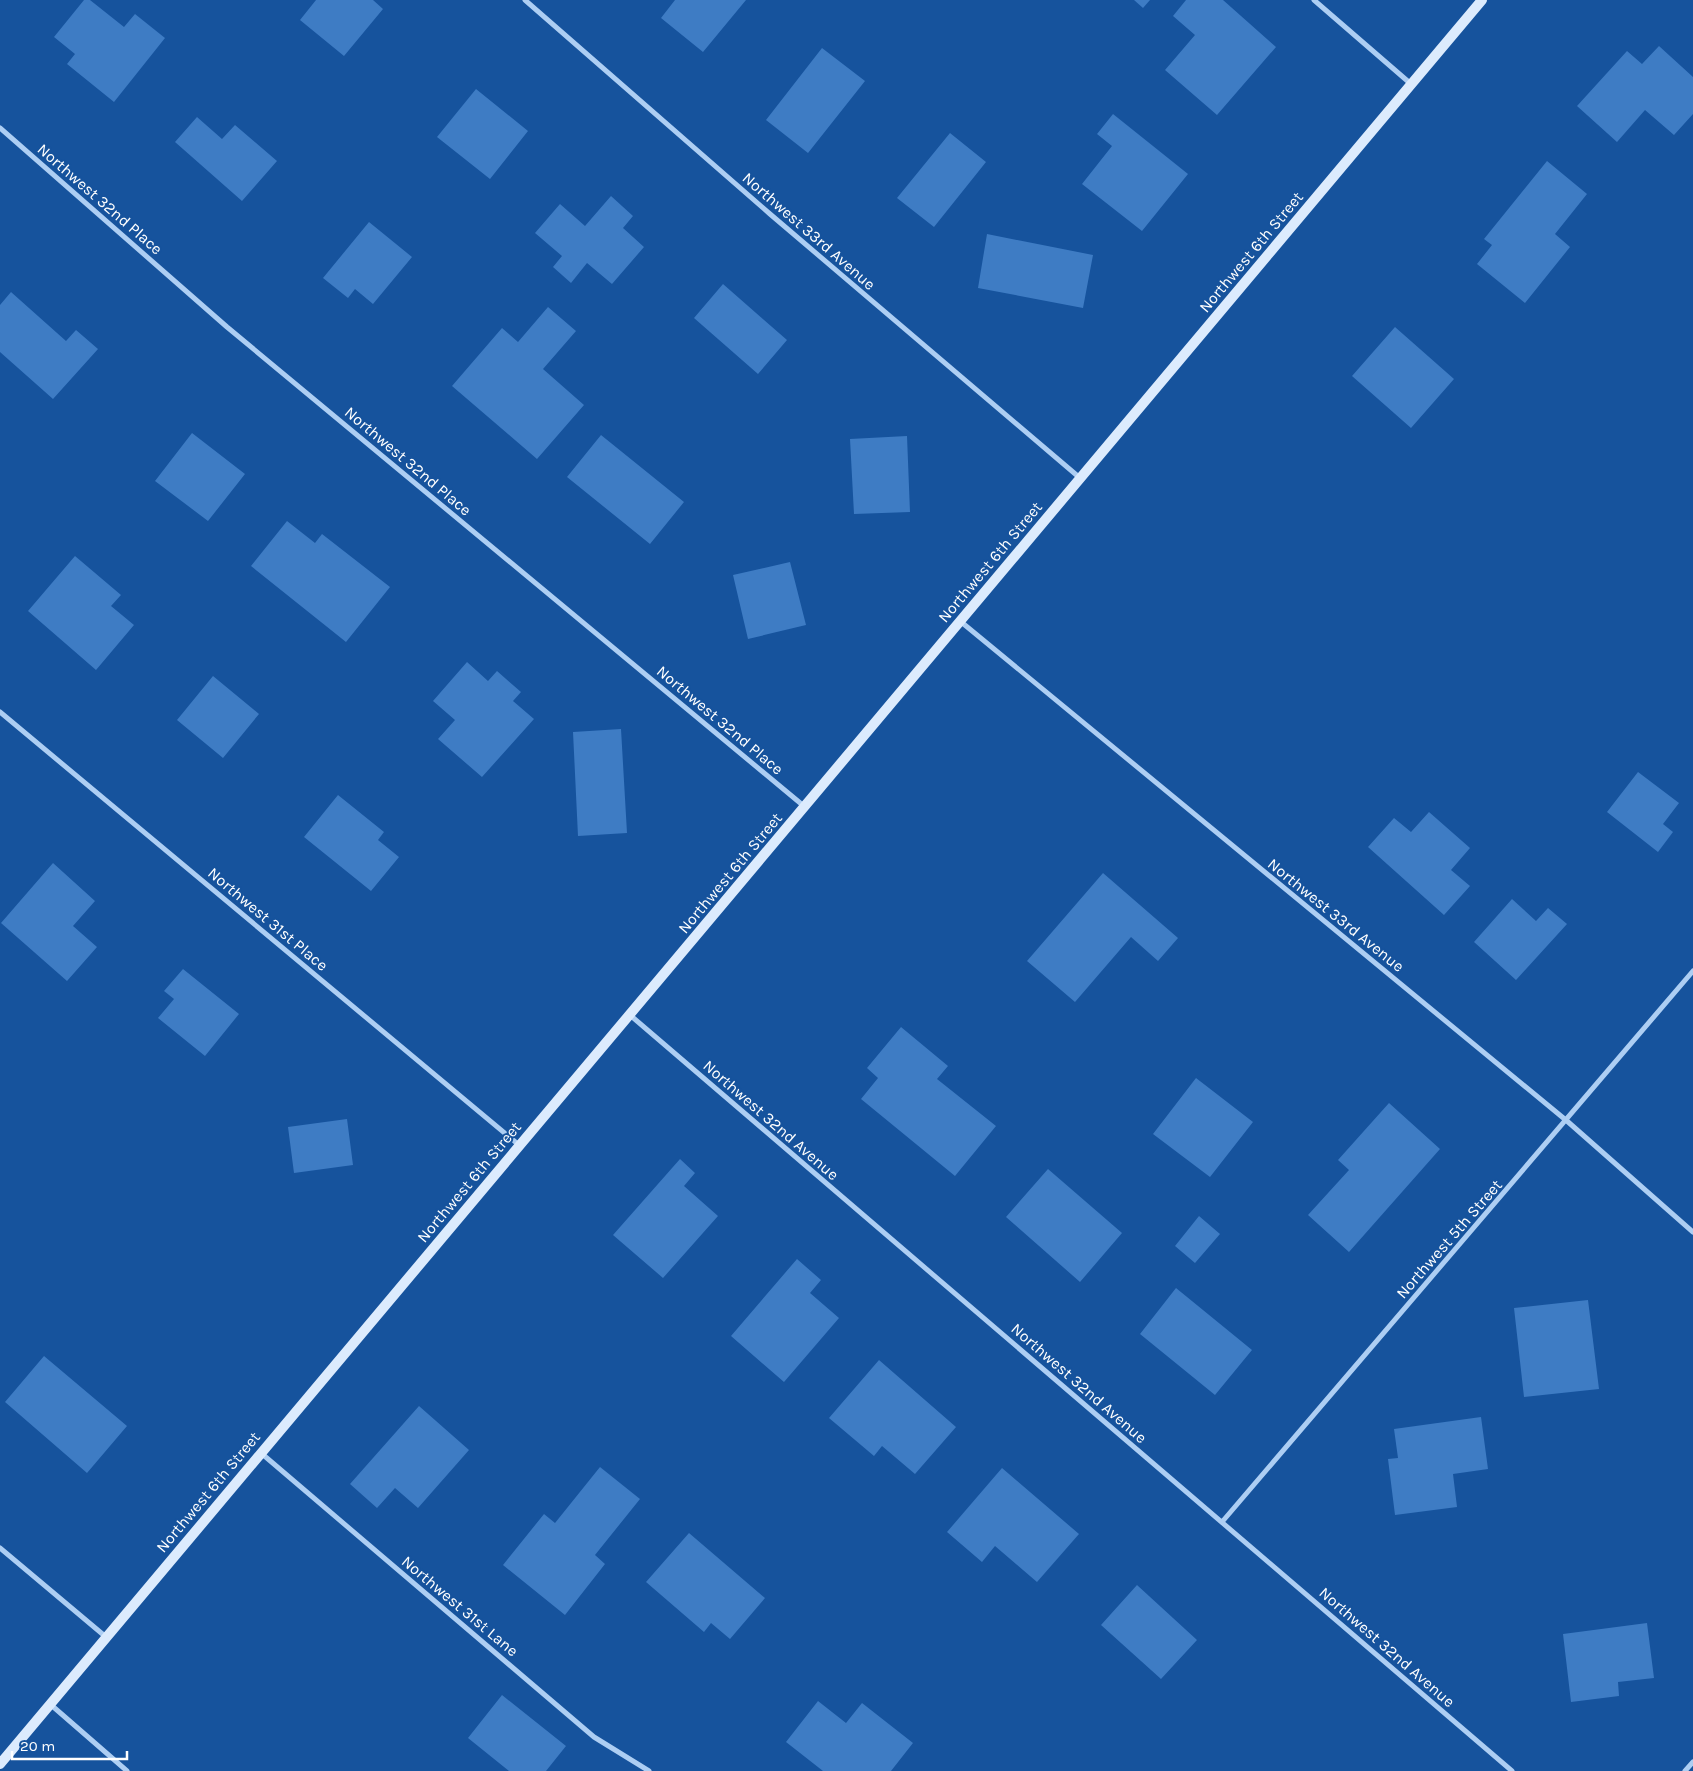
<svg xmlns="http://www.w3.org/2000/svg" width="1693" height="1771" font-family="Karla,sans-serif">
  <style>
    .building { fill: #3e7cc4 }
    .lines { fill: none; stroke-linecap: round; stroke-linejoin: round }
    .street { stroke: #adcef3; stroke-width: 5 }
    .secondary { stroke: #dcebfd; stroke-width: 10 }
    .labels { text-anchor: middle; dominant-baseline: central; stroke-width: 4; stroke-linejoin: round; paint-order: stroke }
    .street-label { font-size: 16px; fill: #fff; stroke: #16539d }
  </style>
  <rect width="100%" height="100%" fill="#16539d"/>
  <path class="building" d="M84,0H90L124,27L135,14L165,38L114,102L67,64L75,54L54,37Z
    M316,0H373L383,9L344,56L300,20Z
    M675,0H746L703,52L661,18Z
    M1134,0H1150L1143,8Z
    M1186,0H1223L1276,47L1217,115L1165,70L1195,35L1173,16Z
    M1659,46L1693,77V114L1674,135L1645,110L1617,142L1577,106L1627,51L1642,64Z
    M822,48L865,81L808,153L766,120Z
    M476,89L528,131L490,179L437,137Z
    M1113,114L1188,174L1142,231L1082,184L1112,146L1097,134Z
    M197,117L222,139L235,125L277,161L242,201L175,142Z
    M950,133L986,162L934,227L897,198Z
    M1547,161L1587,194L1555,234L1570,247L1525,303L1477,264L1492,245L1484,239Z
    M611,196L633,216L623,228L644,247L612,284L587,263L571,283L553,267L562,256L535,233L560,204L585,226Z
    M369,222L412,257L373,304L355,289L348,298L323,278Z
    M987,234L1093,255L1083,308L978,288Z
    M723,284L787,340L758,374L694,318Z
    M11,292L66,341L76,330L98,349L53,399L0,352V305Z
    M548,307L576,331L543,369L584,405L537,459L452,386L502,328L518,342Z
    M1395,327L1454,379L1411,428L1352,376Z
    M192,433L245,474L208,521L155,481Z
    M601,435L684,502L650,544L567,477Z
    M907,436L910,512L854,514L850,439Z
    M287,521L315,543L322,534L390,587L346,642L251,566Z
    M75,556L121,595L111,606L134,625L96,670L28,611Z
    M790,562L806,625L748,639L733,575Z
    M467,662L488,681L497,671L521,692L513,701L534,719L482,777L438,739L455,720L433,701Z
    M213,676L259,714L223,758L177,720Z
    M621,729L627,833L578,836L573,732Z
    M1638,772L1679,803L1663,824L1673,832L1658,852L1607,812Z
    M338,795L384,832L378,840L399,857L371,891L304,837Z
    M1429,812L1470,848L1451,870L1470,886L1444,915L1368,847L1394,818L1411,832Z
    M53,863L95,901L73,926L97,947L67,981L1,923Z
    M1103,873L1178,938L1158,961L1131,937L1075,1002L1027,961Z
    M1512,899L1536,921L1548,908L1567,924L1516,980L1474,942Z
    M183,969L239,1014L205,1056L158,1018L174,999L164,991Z
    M901,1027L948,1066L937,1079L996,1126L955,1176L861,1099L878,1078L867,1068Z
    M1196,1078L1253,1122L1210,1177L1153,1134Z
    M1389,1103L1440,1149L1349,1252L1308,1215L1349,1170L1338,1160Z
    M347,1119L353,1165L294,1173L288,1127Z
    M680,1159L695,1173L684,1186L718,1216L663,1278L613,1235Z
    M1048,1169L1122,1233L1080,1282L1006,1217Z
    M1199,1216L1220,1234L1195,1263L1175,1246Z
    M797,1259L821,1280L810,1293L839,1318L784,1382L731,1336Z
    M1176,1288L1252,1350L1215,1395L1140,1334Z
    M1588,1300L1599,1389L1524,1397L1514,1308Z
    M44,1356L127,1426L87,1473L5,1402Z
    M879,1360L956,1427L915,1474L882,1446L874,1456L829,1418Z
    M419,1406L469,1450L418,1508L395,1488L377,1508L350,1484Z
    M1481,1417L1488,1469L1453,1474L1457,1507L1395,1515L1388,1459L1398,1458L1394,1429Z
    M600,1467L640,1499L595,1555L605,1564L565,1615L503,1565L544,1514L555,1523Z
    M1002,1468L1079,1534L1037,1582L995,1546L982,1562L947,1532Z
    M689,1533L765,1598L730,1639L711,1623L704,1632L646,1582Z
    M1137,1585L1197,1640L1161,1679L1101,1625Z
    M1647,1623L1654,1678L1618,1682L1619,1696L1571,1702L1563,1634Z
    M502,1695L566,1746L546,1771H509L468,1738Z
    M818,1701L846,1723L862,1703L913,1743L891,1771H823L786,1742Z"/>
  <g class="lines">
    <path class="street" d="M525,0L770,214L1080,478
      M1314,0L1411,84
      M0,128L227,327L805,807
      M960,621L1567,1121L1693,1232
      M0,712L519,1145
      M630,1015L1512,1771
      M261,1453L594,1737L649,1771
      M1222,1522L1693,971
      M0,1548L106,1637
      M50,1704L127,1771
      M1685,1771L1693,1762"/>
    <path class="secondary" d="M0,1764L1482,0"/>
  </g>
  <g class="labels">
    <g class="street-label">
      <text transform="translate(100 199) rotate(41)">Northwest 32nd Place</text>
      <text transform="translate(809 231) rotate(41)">Northwest 33rd Avenue</text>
      <text transform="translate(1251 252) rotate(-50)">Northwest 6th Street</text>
      <text transform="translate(408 461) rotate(40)">Northwest 32nd Place</text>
      <text transform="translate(990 562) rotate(-50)">Northwest 6th Street</text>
      <text transform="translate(720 720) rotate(40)">Northwest 32nd Place</text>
      <text transform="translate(730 873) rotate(-50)">Northwest 6th Street</text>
      <text transform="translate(1336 915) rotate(39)">Northwest 33rd Avenue</text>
      <text transform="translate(268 919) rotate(40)">Northwest 31st Place</text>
      <text transform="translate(771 1120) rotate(41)">Northwest 32nd Avenue</text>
      <text transform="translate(469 1182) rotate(-50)">Northwest 6th Street</text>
      <text transform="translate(1449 1239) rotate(-49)">Northwest 5th Street</text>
      <text transform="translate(1079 1383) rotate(41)">Northwest 32nd Avenue</text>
      <text transform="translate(208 1492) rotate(-50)">Northwest 6th Street</text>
      <text transform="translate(460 1606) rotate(40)">Northwest 31st Lane</text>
      <text transform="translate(1387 1647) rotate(41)">Northwest 32nd Avenue</text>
    </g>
  </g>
  <path d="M12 1751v8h115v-8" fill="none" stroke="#ffffff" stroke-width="2.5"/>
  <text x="20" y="1751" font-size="15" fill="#ffffff" stroke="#16539d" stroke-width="4" paint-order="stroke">20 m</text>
</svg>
